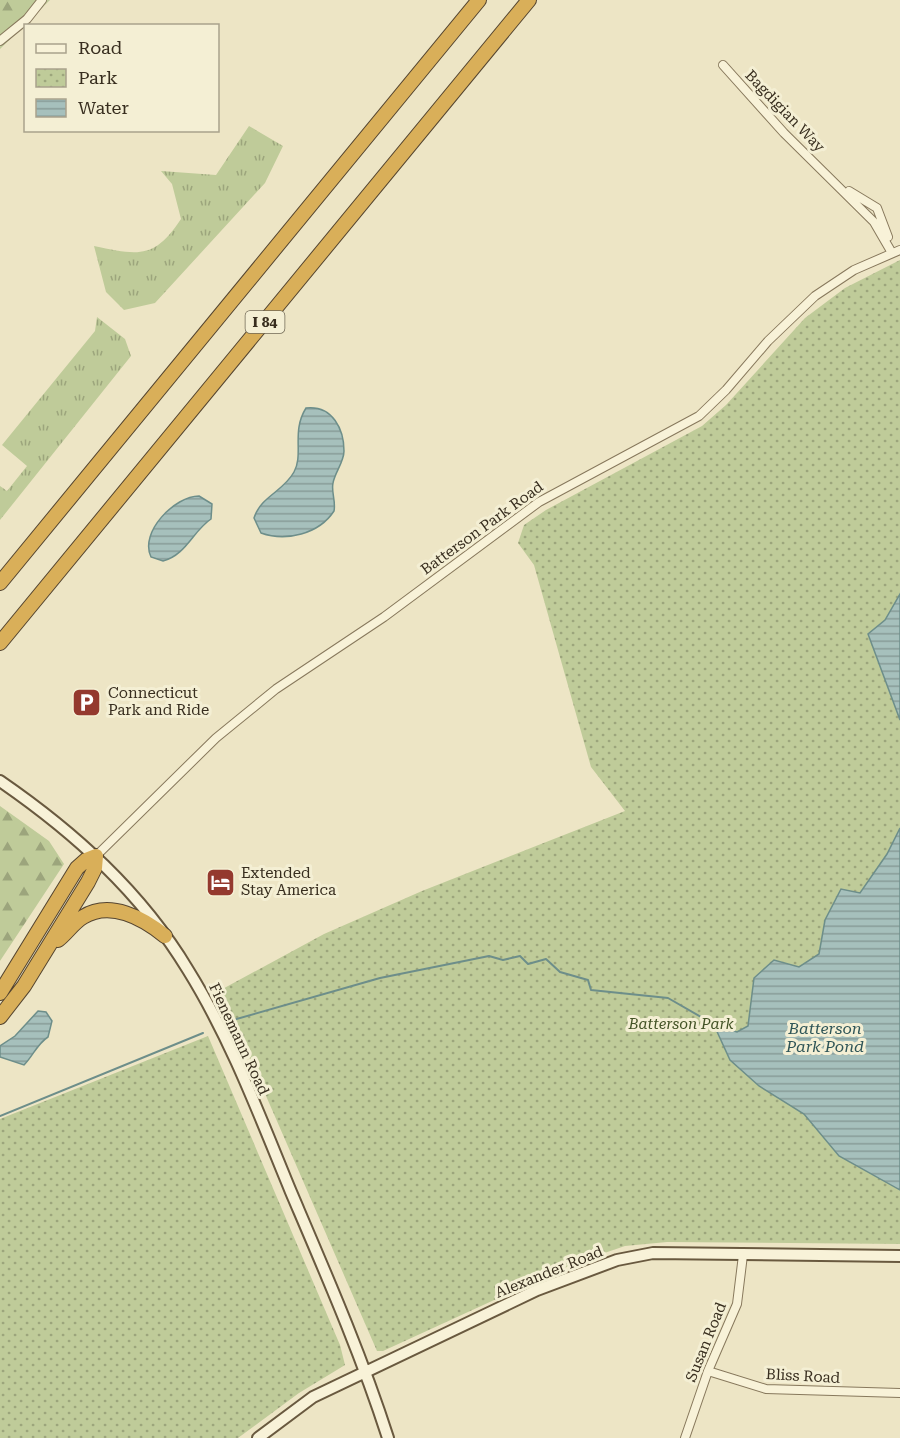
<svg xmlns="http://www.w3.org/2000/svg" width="900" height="1438" font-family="'Roboto Serif',serif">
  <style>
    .grass { fill: url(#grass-tufts) }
    .forest { fill: url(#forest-firs) }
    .park { fill: url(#park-dots) }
    .water { fill: url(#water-rules); stroke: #6d8e8a; stroke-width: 1.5 }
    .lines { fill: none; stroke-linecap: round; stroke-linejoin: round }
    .stream { stroke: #6d8e8a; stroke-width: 2 }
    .street-casing { stroke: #87785c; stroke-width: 10 }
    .secondary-casing { stroke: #69593f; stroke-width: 14 }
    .highway-casing { stroke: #554530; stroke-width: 16 }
    .street { stroke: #f8f2d8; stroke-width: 8 }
    .secondary { stroke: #f8f2d8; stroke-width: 10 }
    .highway { stroke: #d9af59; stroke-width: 14 }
    .labels { text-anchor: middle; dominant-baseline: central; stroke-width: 6; stroke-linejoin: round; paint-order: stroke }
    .shield { fill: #f4efd4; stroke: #706855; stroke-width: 1.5 }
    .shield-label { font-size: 14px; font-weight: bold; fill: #382e1f }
    .street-label { font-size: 15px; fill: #382e1f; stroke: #f4efd4 }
    .poi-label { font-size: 15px; fill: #382e1f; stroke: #f4efd4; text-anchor: start }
    .park-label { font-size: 15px; font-style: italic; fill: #435326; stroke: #f4efd4 }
    .water-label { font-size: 16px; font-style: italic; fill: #2f5557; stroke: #f4efd4 }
  </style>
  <defs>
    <pattern id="grass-tufts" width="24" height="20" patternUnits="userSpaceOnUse" patternTransform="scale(1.5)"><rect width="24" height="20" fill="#bfcb99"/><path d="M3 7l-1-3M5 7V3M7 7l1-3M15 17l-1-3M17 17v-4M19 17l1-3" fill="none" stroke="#9ca57c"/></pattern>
    <pattern id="forest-firs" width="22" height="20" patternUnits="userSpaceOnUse" patternTransform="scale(1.5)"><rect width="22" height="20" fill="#bfcb99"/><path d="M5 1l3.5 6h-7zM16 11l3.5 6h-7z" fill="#9ca57c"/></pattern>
    <pattern id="park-dots" width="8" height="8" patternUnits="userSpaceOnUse" patternTransform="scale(1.5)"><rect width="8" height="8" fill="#bfcb99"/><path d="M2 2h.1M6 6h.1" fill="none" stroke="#9ca57c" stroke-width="1.8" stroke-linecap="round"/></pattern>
    <pattern id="water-rules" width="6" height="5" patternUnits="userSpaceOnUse" patternTransform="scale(1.5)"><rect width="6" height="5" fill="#a6c0bc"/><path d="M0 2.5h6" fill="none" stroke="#889c98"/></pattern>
  </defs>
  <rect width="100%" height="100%" fill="#ede5c5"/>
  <path class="grass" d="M249,126L283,146L265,183L155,303L124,310L106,292L94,246C138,255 154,260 181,219L172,184L161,171L216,175Z
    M97,317L125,339L131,356L0,520V486L7,491L27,466L2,445L95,331Z"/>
  <path class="forest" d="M0,0H50L0,49Z
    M0,806L49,841L64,864L0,961Z"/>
  <path class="park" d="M900,260V1244L667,1242L625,1246L575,1263L383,1351H377L243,1043L217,992L324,934L422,891L625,811L591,767L534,565L518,543L524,525L546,510L702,426L726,405L805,318L845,288Z
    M208,1036L340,1345L345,1365L299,1393L238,1438H0V1119Z"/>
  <path class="water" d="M306,408C333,405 344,430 344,451C344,462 335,472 333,483C331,492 336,501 334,511C319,534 286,542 261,533L254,518C261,496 283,492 294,472C304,454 291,432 306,408Z
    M199,496L212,504L211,519C193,531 186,555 163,561L151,557C139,532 175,496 199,496Z
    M900,594V720L868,634L885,620Z
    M900,828V1190L839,1156L804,1114L759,1086L730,1060L714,1025L737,1032L748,1026L754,978L774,960L799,967L819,954L825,920L841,889L860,893L887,854Z
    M38,1011L46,1012L52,1021L48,1037C37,1044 33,1056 24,1065L0,1057V1046L15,1036Z"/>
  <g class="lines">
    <path class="stream" d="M233,1020L380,978L489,956L503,960L520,956L528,964L546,959L560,972L588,980L591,990L668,998L715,1025
      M0,1116L203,1033"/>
    <defs>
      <path id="street" d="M0,41L27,19L42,0
        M723,65L784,133L874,222L892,253
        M849,191L877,208L888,237
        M96,856L216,738L276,689L384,617L539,502L699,416L726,390L768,341L815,296L854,270L900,250
        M708,1371L766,1389L900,1393
        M685,1438L708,1371L737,1304L743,1255"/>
      <path id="secondary" d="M0,781C74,832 141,892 188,970C231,1039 260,1117 291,1192C326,1274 361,1354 388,1438
        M258,1438L313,1397L537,1290L617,1260L653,1253L900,1256"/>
      <path id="highway" d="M0,583L479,0
        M0,643L529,0
        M58,940C67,933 73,923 83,917C110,900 143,918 165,936
        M0,993L77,868L86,860L96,856L95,868L88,882L24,986L0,1017"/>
    </defs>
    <use href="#street" class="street-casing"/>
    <use href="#secondary" class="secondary-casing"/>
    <use href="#highway" class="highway-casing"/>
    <use href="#street" class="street"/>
    <use href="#secondary" class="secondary"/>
    <use href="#highway" class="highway"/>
  </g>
  <defs>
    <symbol id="parking-square" viewBox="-11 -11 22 22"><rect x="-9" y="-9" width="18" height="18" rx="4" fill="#94392e" stroke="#f4efd4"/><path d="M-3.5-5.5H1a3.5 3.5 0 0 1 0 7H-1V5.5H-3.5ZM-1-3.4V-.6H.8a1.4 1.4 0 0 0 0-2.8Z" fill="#fff"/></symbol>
    <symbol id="hotel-square" viewBox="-11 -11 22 22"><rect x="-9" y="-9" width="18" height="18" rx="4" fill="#94392e" stroke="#f4efd4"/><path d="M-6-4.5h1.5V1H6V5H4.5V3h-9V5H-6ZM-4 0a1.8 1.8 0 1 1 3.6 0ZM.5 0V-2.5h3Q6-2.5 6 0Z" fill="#fff"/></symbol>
  </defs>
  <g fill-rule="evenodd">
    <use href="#parking-square" x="70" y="686" width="33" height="33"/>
    <use href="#hotel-square" x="204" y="866" width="33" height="33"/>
  </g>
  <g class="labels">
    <rect class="shield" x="245.5" y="311" width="39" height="22" rx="4.5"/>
    <g class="shield-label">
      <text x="265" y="322">I 84</text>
    </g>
    <g class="street-label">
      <text transform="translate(785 111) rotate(46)">Bagdigian Way</text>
      <text transform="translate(482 528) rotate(-36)">Batterson Park Road</text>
      <text transform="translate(239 1039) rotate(65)">Fienemann Road</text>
      <text transform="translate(549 1272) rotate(-22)">Alexander Road</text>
      <text transform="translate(706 1342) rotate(-68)">Susan Road</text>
      <text transform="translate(803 1376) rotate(3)">Bliss Road</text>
    </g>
    <g class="poi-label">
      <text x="108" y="693">Connecticut<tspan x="108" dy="17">Park and Ride</tspan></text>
      <text x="241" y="873">Extended<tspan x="241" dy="17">Stay America</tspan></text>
    </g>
    <g class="park-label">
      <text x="681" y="1024">Batterson Park</text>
    </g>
    <g class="water-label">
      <text x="825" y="1028">Batterson<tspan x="825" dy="18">Park Pond</tspan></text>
    </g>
  </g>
  <rect x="24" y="24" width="195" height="108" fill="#f4efd4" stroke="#a9a28c" stroke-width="1.5"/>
  <rect x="36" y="44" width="30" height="9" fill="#f8f2d8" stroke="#a9a28c" stroke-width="1.5"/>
  <text x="78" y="54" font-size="18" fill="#382e1f">Road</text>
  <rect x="36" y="69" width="30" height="18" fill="url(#park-dots)" stroke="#a9a28c" stroke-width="1.5"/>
  <text x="78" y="84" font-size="18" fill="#382e1f">Park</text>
  <rect x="36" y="99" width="30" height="18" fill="url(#water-rules)" stroke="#a9a28c" stroke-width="1.5"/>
  <text x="78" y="114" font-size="18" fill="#382e1f">Water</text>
</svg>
